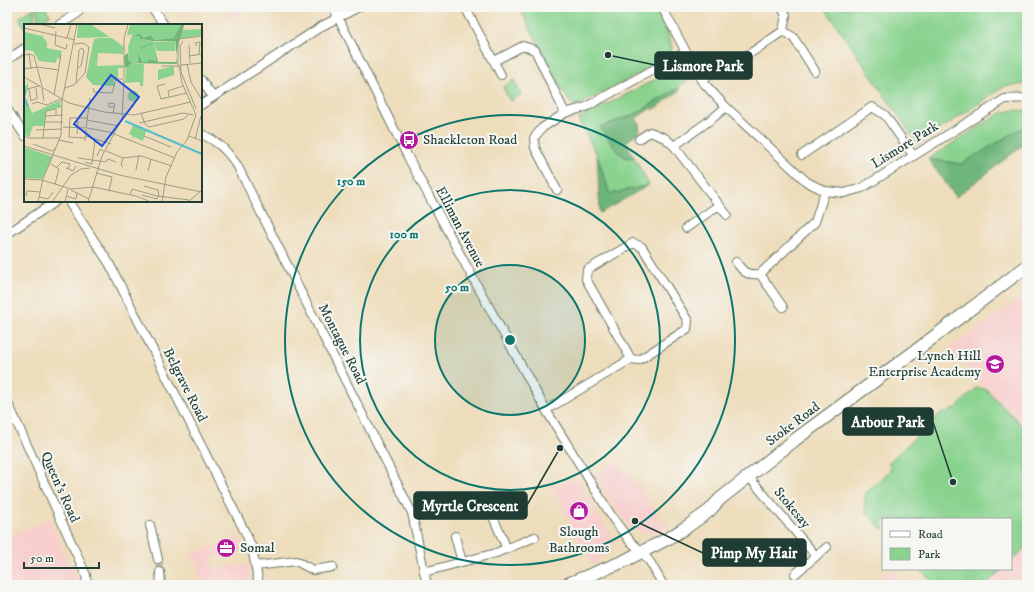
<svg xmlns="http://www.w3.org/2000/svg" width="1034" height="592" font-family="'IM FELL DW Pica',serif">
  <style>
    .built { fill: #f7d0ce }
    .green { fill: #89d38f; stroke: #548862 }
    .forest { fill: #6eb57a; stroke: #467957 }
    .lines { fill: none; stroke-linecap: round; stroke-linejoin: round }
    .street-tunnel { stroke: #c5bda0; stroke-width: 8; stroke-dasharray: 8 4; stroke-linecap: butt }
    .street-casing { stroke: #677563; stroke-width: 10 }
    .secondary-casing { stroke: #677563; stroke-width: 14 }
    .street { stroke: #fff; stroke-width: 8 }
    .secondary { stroke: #fff; stroke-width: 12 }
    .ring { fill: none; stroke: #0f766e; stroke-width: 2 }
    .labels { text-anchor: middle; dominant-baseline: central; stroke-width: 4; stroke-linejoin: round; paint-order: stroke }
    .poi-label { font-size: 14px; fill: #1f3d34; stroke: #f6f6f2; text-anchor: start }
    .street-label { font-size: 14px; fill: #1f3d34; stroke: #f6f6f2 }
    .inset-river { fill: none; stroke: #52bdce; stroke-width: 2 }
    .inset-road { fill: none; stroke: #9b9d85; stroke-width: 1 }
    .view { fill: #1d4ed8; fill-opacity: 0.15; stroke: #1d4ed8; stroke-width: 2 }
    .inset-edge { fill: none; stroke: #1f3d34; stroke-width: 2 }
    .centre { fill: #0f766e; stroke: #f6f6f2; stroke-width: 2 }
    .ring-label { font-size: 12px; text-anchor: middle; font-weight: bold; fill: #0f766e; stroke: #f6f6f2; stroke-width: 4; stroke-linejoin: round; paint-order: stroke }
    .leader { fill: none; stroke: #1f3d34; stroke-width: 1.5 }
    .callout-dot { fill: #1f3d34; stroke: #f6f6f2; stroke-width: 1.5 }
    .callout { fill: #1f3d34; stroke: #1f3d34; stroke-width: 1.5 }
    .callout-label { font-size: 15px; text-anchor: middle; font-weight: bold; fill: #fff }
  </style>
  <rect width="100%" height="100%" fill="#f6f6f2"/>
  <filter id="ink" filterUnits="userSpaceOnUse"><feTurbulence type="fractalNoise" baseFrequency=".025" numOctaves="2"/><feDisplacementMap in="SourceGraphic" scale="8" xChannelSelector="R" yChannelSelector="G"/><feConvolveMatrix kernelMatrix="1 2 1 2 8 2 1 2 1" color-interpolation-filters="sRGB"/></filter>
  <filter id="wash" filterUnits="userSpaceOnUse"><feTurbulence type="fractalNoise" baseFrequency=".012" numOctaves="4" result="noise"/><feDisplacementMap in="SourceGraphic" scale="16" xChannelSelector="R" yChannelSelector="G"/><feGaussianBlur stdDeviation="0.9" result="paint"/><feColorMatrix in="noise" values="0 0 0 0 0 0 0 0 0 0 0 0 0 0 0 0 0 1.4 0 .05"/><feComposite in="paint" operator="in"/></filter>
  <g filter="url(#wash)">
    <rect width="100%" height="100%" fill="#edb"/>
    <path class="built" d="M228,7H251L235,17Z
      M1027,294V431L949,349Z
      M616,458L627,473L667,526L650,534L632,529L613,506L595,475Z
      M576,477L615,541L597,562L591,565L552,486Z
      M49,518L79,585H7V535L27,529Z
      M239,538L244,549L227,553L211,559L213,569L248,564L251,585H200L197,562H193L191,554L213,546L215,548Z
      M1027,546V585H985L1002,569H1011V561Z
      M891,570L906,585H871Z"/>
    <path class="green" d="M38,7H45L50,15L39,23L36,8Z
      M519,7H653C660,19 681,48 667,59L578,105H573L568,100Z
      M824,7H1027V84L1005,86L918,144Z
      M34,8L35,25H25V28L19,18Z
      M676,69L685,72L691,78L678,88L634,115L601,127L617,151L626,158L634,157L649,185L610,194L597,155L578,119Z
      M514,80L521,95L510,101L503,87Z
      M1014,110L1027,111V125L961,164L928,159L1001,113Z
      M976,388L986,389L1027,431V546L1011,561V519H883V530L865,511V494L891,470L889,469L891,466L888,463L942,412L945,415L953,408L955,409Z
      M920,569H1002L985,585H935Z"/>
    <path class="forest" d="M678,88L680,90L653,110L651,108L636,118L639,124L640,131L626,142L634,157L626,158L617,151L600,127L634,115Z
      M1027,125V142L956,197L928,159L961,164Z
      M597,155L610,194L649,185L600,213Z"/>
  </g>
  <g filter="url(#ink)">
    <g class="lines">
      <path class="street-tunnel" d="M158,559L160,572"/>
      <defs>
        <path id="street" d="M152,7L164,25
          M333,7L408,157L469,271L546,410L614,520L630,541L642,552L650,562L663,585
          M465,7L501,75
          M662,7L701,80L726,107L807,182L825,191L844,193L862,188L1005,99L1027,98
          M59,25L78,13
          M783,31L793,37L815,71
          M7,60L25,48
          M494,61L523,46L535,50L565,113
          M201,80L213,97
          M701,80L711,74L739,61L783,31L786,15L781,7
          M201,105L322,26L359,7
          M7,109L25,136
          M201,134C218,141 227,151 237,165L412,513L427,585
          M639,139L650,132L665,138L674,146L727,215
          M674,146L713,118L726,107
          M802,155L872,107L885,115L913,155
          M557,190L535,148L534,138L542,128L565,113L586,107L685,52
          M70,204L109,263L246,534L252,548L259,585
          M686,228L719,205
          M7,234L56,201
          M736,262C744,273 746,275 760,274L815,222L825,191
          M760,274L783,307
          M7,401L86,575L87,585
          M546,410L631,359L639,360L687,329L688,321L642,247L633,243L587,270L586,279L631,359
          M7,423L15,418
          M749,477L816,556
          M487,503L507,549
          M150,525L158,559
          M455,536L462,562
          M256,566L296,561L313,570L333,567
          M160,572L161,585
          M424,572L496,553L535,537
          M795,574L827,547"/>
        <path id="secondary" d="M565,585L622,562L669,538L688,526L709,511L720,499L796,439L922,346L1027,266"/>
      </defs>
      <use href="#street" class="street-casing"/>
      <use href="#secondary" class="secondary-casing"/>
      <use href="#street" class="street"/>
      <use href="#secondary" class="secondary"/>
    </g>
  </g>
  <circle cx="510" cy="340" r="75" fill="#0f766e" fill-opacity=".12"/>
  <g class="ring">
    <circle cx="510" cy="340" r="75"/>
    <circle cx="510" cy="340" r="150"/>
    <circle cx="510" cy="340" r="225"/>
  </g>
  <defs>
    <symbol id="bus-disc" viewBox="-11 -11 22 22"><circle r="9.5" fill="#b5179e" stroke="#f6f6f2"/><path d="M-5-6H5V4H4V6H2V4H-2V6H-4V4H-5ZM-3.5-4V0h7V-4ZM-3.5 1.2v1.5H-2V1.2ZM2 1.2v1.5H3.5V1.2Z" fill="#fff"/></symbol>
    <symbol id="school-disc" viewBox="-11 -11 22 22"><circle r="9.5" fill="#b5179e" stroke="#f6f6f2"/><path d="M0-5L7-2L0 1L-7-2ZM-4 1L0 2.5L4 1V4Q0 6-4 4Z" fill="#fff"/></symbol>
    <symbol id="shop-disc" viewBox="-11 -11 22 22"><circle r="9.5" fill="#b5179e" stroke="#f6f6f2"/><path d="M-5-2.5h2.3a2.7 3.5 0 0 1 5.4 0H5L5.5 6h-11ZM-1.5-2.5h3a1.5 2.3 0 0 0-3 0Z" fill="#fff"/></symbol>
    <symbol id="office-disc" viewBox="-11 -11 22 22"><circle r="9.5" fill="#b5179e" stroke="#f6f6f2"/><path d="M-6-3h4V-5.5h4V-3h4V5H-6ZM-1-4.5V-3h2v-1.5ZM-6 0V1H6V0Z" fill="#fff"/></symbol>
  </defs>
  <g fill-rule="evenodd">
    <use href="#bus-disc" x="398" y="129" width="22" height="22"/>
    <use href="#school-disc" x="984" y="353" width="22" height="22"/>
    <use href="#shop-disc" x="568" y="500" width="22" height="22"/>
    <use href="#office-disc" x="215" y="537" width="22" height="22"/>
  </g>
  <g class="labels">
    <g class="poi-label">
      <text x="423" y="140">Shackleton Road</text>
      <text x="981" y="356" text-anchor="end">Lynch Hill<tspan x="981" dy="16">Enterprise Academy</tspan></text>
      <text x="579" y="532" text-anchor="middle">Slough<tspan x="579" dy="16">Bathrooms</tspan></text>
      <text x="240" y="548">Somal</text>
    </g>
    <g class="street-label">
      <text transform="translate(905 145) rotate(-32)">Lismore Park</text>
      <text transform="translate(460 227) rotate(62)">Elliman Avenue</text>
      <text transform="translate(342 344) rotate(63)">Montague Road</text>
      <text transform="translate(185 385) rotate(63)">Belgrave Road</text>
      <text transform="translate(793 424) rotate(-37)">Stoke Road</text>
      <text transform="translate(60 487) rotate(66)">Queen's Road</text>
      <text transform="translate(792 508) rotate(50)">Stokesay</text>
    </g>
  </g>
  <g transform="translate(24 24)">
    <rect width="178" height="178" fill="#edb"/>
    <path d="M54,0H66L86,13L53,14ZM106,0L157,1L150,14L131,16L125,11L117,15L131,18L152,17L151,27H133L131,20L133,37L125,35V38H117L116,30L114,39L105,38L104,23L108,11L115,10L103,11ZM161,0L159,6L178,5V11L155,15ZM1,8L18,12L23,18V24L38,27L36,35L33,34L32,39L15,37L9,27L0,26ZM76,14H88L100,23L99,30L74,29L73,42L99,41V44H94V54L90,56V62L69,61L62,53L70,15ZM108,39L120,40L119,62H116V58L101,59L102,43ZM150,42V51L134,56V46ZM4,55V63L1,73L8,89L38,76L37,79H35L38,83L22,87L21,102H9L5,113L0,110V62L3,61ZM103.5 72a5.5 5.5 0 1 1 11 0a5.5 5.5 0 1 1-11 0ZM109,101L122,107L119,117L110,113L107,117L109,112L105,110ZM0,123L29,133L18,155L0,154Z" fill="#89d38f"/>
    <path d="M157,0H160L152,30V17H129L128,20L118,24L117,28V23L127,20L129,17L117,15L115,12L108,11L116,10L119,14L126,11L131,16L150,14ZM104,29L105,38L114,39L115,30L118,38H124L125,35L132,37V31L134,38H152V32L153,40L108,39L101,44L100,32Z" fill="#6eb57a"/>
    <path class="inset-river" d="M2,66L0,73L4,82M101,97L178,130"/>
    <path class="inset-road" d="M15,0L31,4M0,4L51,16M32,7L31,21L42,25L43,20M43,14L47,0M154,15L178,12M159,17L156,22L157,48L172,85M165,21L166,39M173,22L171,19L176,18L175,31M5,29L7,45M0,31L6,30L10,32L18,62M165,32L178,30M163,40L167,58L178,76M157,41L178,39M138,42H154M13,43L35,46M154,43V18L160,0M0,45L13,43M0,53L45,79L80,88L110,91L167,78M100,54V15L104,0M52,59L55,26L58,24L60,27L57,42L54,44M141,60L133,62L137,75L163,69M18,64L20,77M41,64L50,61L61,49L65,23L59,19L50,20M69,64L70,68L88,69L92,55H99M3,65L15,62M5,65L7,77L13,74L12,64M30,71L37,31M145,73L144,67L159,62M8,80L13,78L23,81L37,75M89,89L91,80L85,79V83H90M117,89L121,100L125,103L160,95L164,91M22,92L39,91M63,96L95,102M22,98H39M115,99L159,89L170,91M39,103L61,104M62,104L66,74M63,104L85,108L151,134M12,106L38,105M53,110L54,97M0,111L4,114H36M62,112L87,120M120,112L147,123M165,112L178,117M19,114L22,87L32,85V91M61,114L45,113L46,94H63M171,115L177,92M35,116L49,119M61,117L62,105M9,120L28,127L32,124M0,122L95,151L178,168M82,127L99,134L97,141L99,143M73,132L76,125L81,128M54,134L82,138L84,135L92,138M99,134L117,132L148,142M61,138L68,140L71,115M27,140L35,145L31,160M33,143L38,138L46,140L44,145M42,144L49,147L52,142M112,146L115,131M124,147L127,135M72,149L88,153L85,167M0,155L18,156L47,165L69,163L112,172L127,178M120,162L134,166L135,171M47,166L65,175M106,171L108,165L133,172L165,176M118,171L133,175L135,171M2,172L3,167L16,168M42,172L52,175L53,169M15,173L24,175L29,168M14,178L19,155L37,111L38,77L53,0M28,178L47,151L57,145L66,144M41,178L44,165M64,178L78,132L98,95L100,55M138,178L142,153L153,128L163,116L172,91L158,59L155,41M164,178L178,166"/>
    <path class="view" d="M87,51L115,73L78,122L50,100Z"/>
    <rect width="178" height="178" class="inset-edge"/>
  </g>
  <circle cx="510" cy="340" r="6" class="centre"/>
  <g class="ring-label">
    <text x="351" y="185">150 m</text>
    <text x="404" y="238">100 m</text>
    <text x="457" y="291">50 m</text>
  </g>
  <path class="leader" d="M608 55L655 65M953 482L933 422M560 448L527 505M635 521L703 553"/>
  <g class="callout-dot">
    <circle cx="608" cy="55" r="4"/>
    <circle cx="953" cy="482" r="4"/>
    <circle cx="560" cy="448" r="4"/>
    <circle cx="635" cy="521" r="4"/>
  </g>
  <g class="callout">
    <rect x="655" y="52" width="97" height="27" rx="4"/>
    <rect x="843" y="408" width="90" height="27" rx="4"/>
    <rect x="414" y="492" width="113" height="27" rx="4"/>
    <rect x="703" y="539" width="103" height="27" rx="4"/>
  </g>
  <g class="callout-label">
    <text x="703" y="71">Lismore Park</text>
    <text x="888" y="427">Arbour Park</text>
    <text x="470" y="511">Myrtle Crescent</text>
    <text x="754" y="558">Pimp My Hair</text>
  </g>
  <rect width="1034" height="592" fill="none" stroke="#f6f6f2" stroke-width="24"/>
  <rect x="882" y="518" width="130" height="52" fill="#f6f6f2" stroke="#a0aca6"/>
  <rect x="890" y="531" width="20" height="6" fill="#ffffff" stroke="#a0aca6"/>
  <text x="918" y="538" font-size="12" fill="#1f3d34">Road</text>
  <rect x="890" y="548" width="20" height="12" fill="#89d38f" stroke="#a0aca6"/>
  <text x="918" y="558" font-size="12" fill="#1f3d34">Park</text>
  <path d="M24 562v6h75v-6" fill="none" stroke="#1f3d34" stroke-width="2"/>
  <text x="30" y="562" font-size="12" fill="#1f3d34" stroke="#f6f6f2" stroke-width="3" paint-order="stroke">50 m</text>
</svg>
